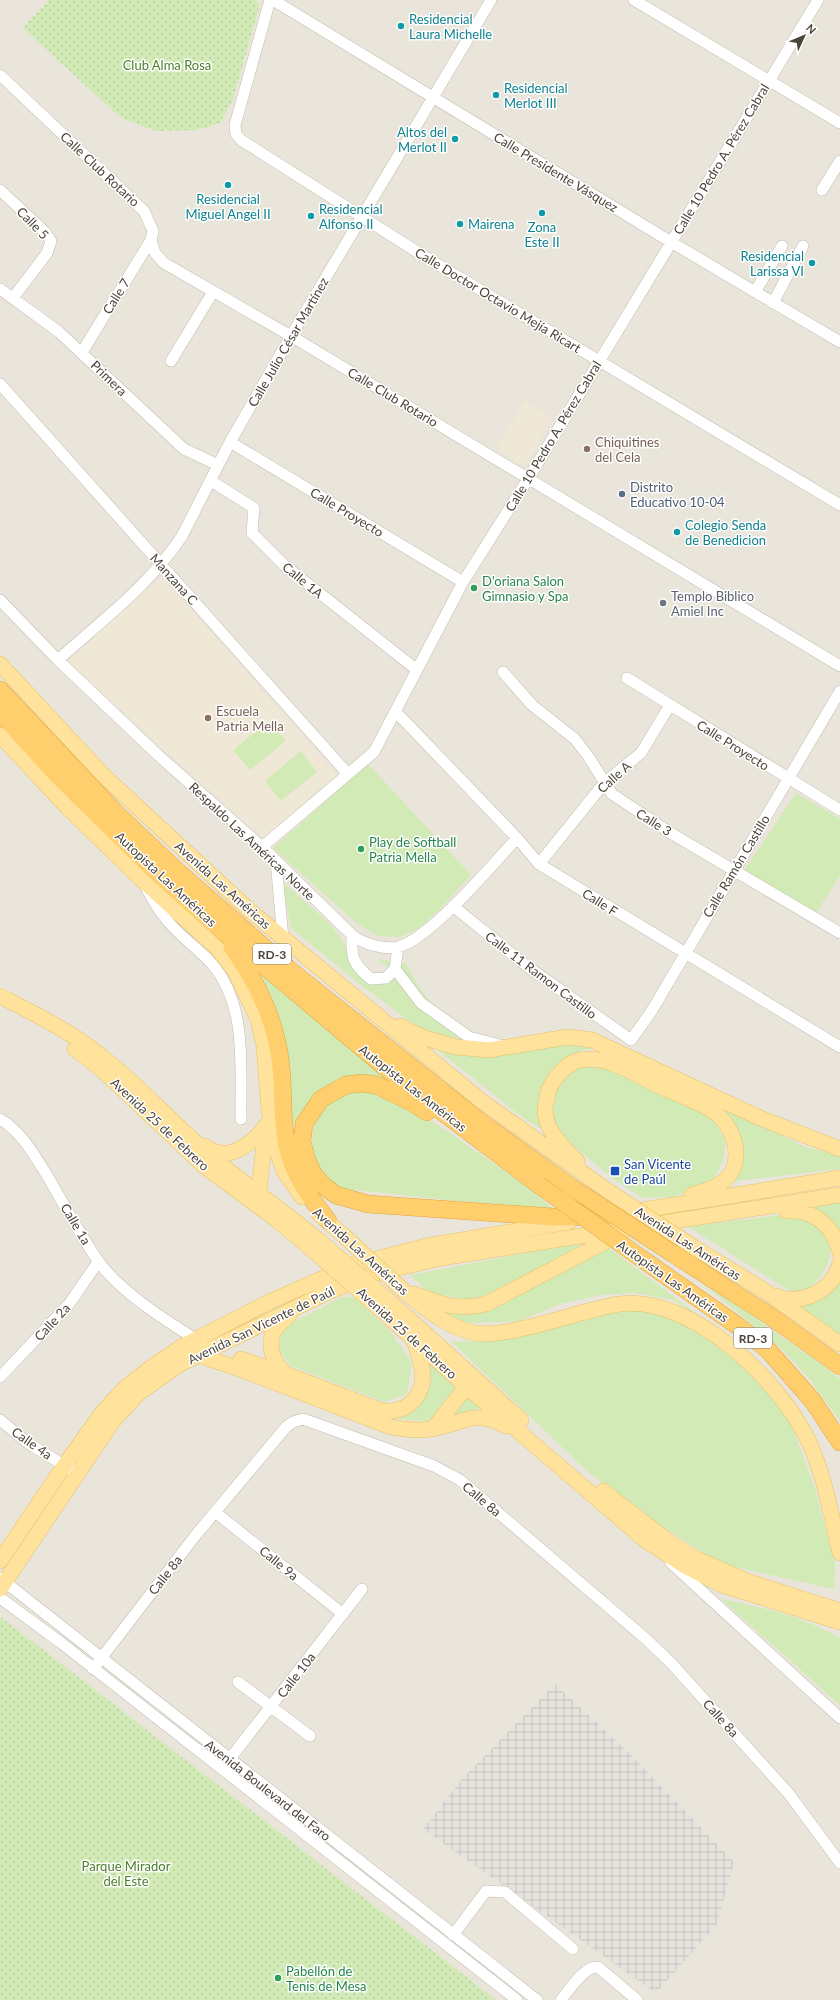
<svg xmlns="http://www.w3.org/2000/svg" width="840" height="2000" font-family="Lato,sans-serif">
  <style>
    .residential { fill: #eae5da }
    .industrial { fill: url(#industrial-grid) }
    .education { fill: #efe8d6 }
    .grass { fill: #d2eab5 }
    .park { fill: url(#park-dots) }
    .lines { fill: none; stroke-linecap: round; stroke-linejoin: round }
    .minor-casing { stroke: #c2bbae; stroke-width: 12 }
    .major-casing { stroke: #e6c16a; stroke-width: 16 }
    .highway-casing { stroke: #e0a43c; stroke-width: 18 }
    .minor { stroke: #fff; stroke-width: 11 }
    .major { stroke: #ffe39c; stroke-width: 15 }
    .highway { stroke: #ffcf6e; stroke-width: 17 }
    .major-bridge-casing { stroke: #e6c16a; stroke-width: 16; stroke-linecap: butt }
    .highway-bridge-casing { stroke: #e0a43c; stroke-width: 18; stroke-linecap: butt }
    .major-bridge { stroke: #ffe39c; stroke-width: 15 }
    .highway-bridge { stroke: #ffcf6e; stroke-width: 17 }
    .culture-dot { fill: #0f9aa8; stroke: #fff; stroke-width: 1.5 }
    .education-dot { fill: #8d6e63; stroke: #fff; stroke-width: 1.5 }
    .service-dot { fill: #5c6f8a; stroke: #fff; stroke-width: 1.5 }
    .leisure-dot { fill: #2e9e5b; stroke: #fff; stroke-width: 1.5 }
    .worship-dot { fill: #6b7280; stroke: #fff; stroke-width: 1.5 }
    .transit-dot { fill: #1a4fb4; stroke: #fff; stroke-width: 1.5 }
    .labels { text-anchor: middle; dominant-baseline: central; stroke-width: 3; stroke-linejoin: round; paint-order: stroke }
    .shield { fill: #fff; stroke: #817c74; stroke-width: 1 }
    .shield-label { font-size: 12px; font-weight: bold; fill: #4b4439 }
    .culture-label { font-size: 13px; fill: #0d838f; stroke: #fff; text-anchor: start }
    .park-label { font-size: 13px; fill: #4a7f2a; stroke: #fff }
    .street-label { font-size: 13px; fill: #4b4439; stroke: #fff }
    .education-label { font-size: 13px; fill: #785e54; stroke: #fff; text-anchor: start }
    .service-label { font-size: 13px; fill: #4e5e75; stroke: #fff; text-anchor: start }
    .leisure-label { font-size: 13px; fill: #27864d; stroke: #fff; text-anchor: start }
    .worship-label { font-size: 13px; fill: #5b616d; stroke: #fff; text-anchor: start }
    .transit-label { font-size: 13px; fill: #164399; stroke: #fff; text-anchor: start }
  </style>
  <defs>
    <pattern id="industrial-grid" width="8" height="8" patternUnits="userSpaceOnUse"><rect width="8" height="8" fill="#e6e2dd"/><path d="M0 4h8M4 0v8" fill="none" stroke="#c7c3be"/></pattern>
    <pattern id="park-dots" width="8" height="8" patternUnits="userSpaceOnUse"><rect width="8" height="8" fill="#d2eab5"/><path d="M2 2h.1M6 6h.1" fill="none" stroke="#b6ca9c" stroke-width="1.8" stroke-linecap="round"/></pattern>
  </defs>
  <rect width="100%" height="100%" fill="#f6f3ec"/>
  <path class="residential" d="M0,0H840V2000H0Z"/>
  <path class="industrial" d="M555,1684L628,1752L734,1862L717,1924L656,1993L423,1829L463,1778Z"/>
  <path class="education" d="M525,401L553,418L524,466L496,449Z
    M162,577L337,775L263,838L67,662Z"/>
  <path class="grass" d="M269,721L286,741L250,770L233,750Z
    M301,751L317,772L281,801L265,781Z
    M368,764L471,875L439,910L418,929L400,937L377,936L358,924L273,848Z
    M796,793L840,819V876L814,916L744,871Z
    M282,881L331,925L365,972L381,976L394,972L377,959L406,963C421,995 442,1016 468,1040L431,1033L408,1020L361,985L291,928Z
    M260,972L408,1090L368,1076L299,1120L294,1126L269,999Z
    M426,1041H567L600,1048C593,1049 585,1049 579,1052C544,1065 532,1094 542,1129L526,1120Z
    M602,1063L710,1116L725,1140L724,1158L715,1177L701,1186L673,1197L642,1198L611,1177L556,1131L551,1110L555,1086L572,1069Z
    M363,1088L401,1103L447,1131L520,1182L557,1212L338,1188C331,1181 324,1174 318,1165C305,1144 314,1112 334,1099C342,1094 354,1092 363,1088Z
    M713,1100L805,1147L840,1156V1169L736,1181L720,1187L739,1167Z
    M840,1200V1241L805,1208Z
    M800,1213C838,1240 840,1261 805,1292L790,1291L687,1226Z
    M594,1240L493,1294L465,1299L443,1295L427,1291L410,1275Z
    M609,1248L706,1321L673,1300L635,1293L601,1295L560,1304L519,1321L476,1323L456,1321L438,1309L464,1313Z
    M689,1272L821,1364L840,1379V1421L811,1381L784,1351Z
    M840,1275V1335L800,1307L818,1299Z
    M342,1297H354L390,1331L412,1363L407,1394L385,1402L291,1366L277,1347L279,1333L297,1320Z
    M636,1310L681,1320L712,1342L757,1378L789,1419L814,1485L835,1565L834,1589L722,1564L666,1529L588,1472L452,1342L509,1339L583,1317Z
    M427,1360L479,1408L443,1421H422L397,1419C410,1409 431,1397 431,1379C431,1373 428,1366 427,1360Z
    M721,1599C762,1607 803,1617 840,1638V1705Z"/>
  <path class="park" d="M49,0H253L260,4L233,99L220,123L196,130L157,131L121,118L23,28Z
    M0,1617L2,1618L496,2000H0Z"/>
  <g class="lines">
    <defs>
      <path id="minor" d="M270,0L235,125L236,134L241,140L422,255L840,505
        M273,0L671,242L840,342
        M634,0L840,123
        M0,75L144,211L153,231L151,240L155,253L164,263L291,336L840,666
        M0,190L45,232L51,241L47,253L13,298
        M822,190L840,161
        M0,289L59,332L184,449L218,465
        M755,292L782,246
        M773,303L803,246
        M82,352L151,240
        M171,361L213,292
        M0,384L348,774
        M230,442L463,582
        M211,481L254,508L252,533L284,565L417,670
        M0,600L58,660L159,756L262,847L352,935C363,944 385,950 398,947C430,939 493,864 517,838
        M58,660C101,621 150,585 182,536L230,442L291,336L491,0
        M503,672L532,705L575,739L588,756L612,794L669,832L840,933
        M627,678L840,810
        M396,712L517,838L539,864L840,1047
        M262,847L374,752L463,582L528,479L818,0
        M276,861L283,939
        M539,864L605,782L641,753L670,705
        M147,889C152,898 157,907 163,915C176,934 197,947 212,964C248,1006 240,1068 241,1119
        M453,906L528,967L631,1040L651,1012L840,691
        M352,935C351,958 353,964 371,979L386,978L395,969L398,947
        M395,969L421,1003L469,1037L503,1046
        M0,1119C22,1132 35,1156 48,1177C64,1205 80,1234 98,1261C120,1292 168,1322 200,1342
        M0,1377L69,1304L98,1262
        M0,1420L28,1443L70,1469
        M215,1512L343,1614
        M671,1563L840,1718
        M0,1578L537,2000
        M0,1598L60,1642L517,2000
        M93,1669L195,1536L286,1427L293,1422L303,1419L434,1466L460,1480L646,1639L672,1664L789,1794L840,1863
        M238,1682L310,1736
        M229,1760L362,1589
        M453,1935L486,1891L505,1892L573,1949
        M561,2000C569,1990 585,1965 598,1967L637,2000"/>
      <path id="major" d="M0,664L104,776L249,910L480,1100L608,1191
        M0,735L67,807L139,877L218,949L235,971L258,1019L264,1046L269,1111L278,1155L285,1173L302,1197
        M0,996C35,1014 70,1031 101,1056C143,1088 177,1129 218,1162C252,1190 289,1215 323,1244
        M400,1026L425,1038L456,1047L489,1050L567,1037L592,1040L760,1118L840,1149
        M75,1049L101,1069L204,1166L277,1220L315,1252
        M205,1146C227,1164 250,1145 265,1127
        M577,1161C564,1147 546,1132 545,1111C545,1105 547,1099 548,1093C551,1081 567,1062 580,1060C608,1055 635,1074 659,1086C673,1092 706,1105 716,1113C738,1132 746,1169 718,1185C710,1190 700,1192 692,1195
        M258,1201L266,1125
        M786,1211C813,1208 834,1226 840,1253
        M319,1214L344,1236
        M606,1216L840,1178
        M695,1248L765,1291L840,1344
        M404,1291C423,1307 442,1323 467,1331C502,1343 580,1309 620,1304C692,1295 779,1380 808,1440C825,1475 831,1516 840,1553
        M414,1294C443,1304 454,1311 486,1304L622,1233
        M775,1296C802,1306 833,1291 840,1263
        M389,1301L521,1420
        M374,1304L467,1387L645,1540L685,1566L722,1585L840,1622
        M290,1314C284,1320 276,1326 273,1333C267,1349 275,1366 288,1375L382,1411C395,1412 404,1410 413,1401C430,1383 421,1361 414,1340
        M198,1355L237,1368L391,1427C405,1430 417,1431 431,1429C462,1424 474,1408 506,1426
        M241,1359L287,1375
        M433,1429L473,1378
        M603,1491L672,1544L695,1558L747,1581L840,1611
        M0,1561L64,1466L102,1413L124,1389L149,1369L183,1346L269,1302L353,1265L426,1246L569,1222
        M0,1589L113,1421L139,1393L180,1364L326,1293L369,1275L441,1258L840,1195"/>
      <path id="highway" d="M0,690L116,813L176,870L291,971L483,1124L571,1187
        M0,712L57,775L158,874L206,917L399,1079L539,1185
        M232,947C257,982 277,1024 281,1067C284,1094 281,1123 288,1150C294,1177 312,1199 328,1221
        M427,1112L413,1103L376,1085L362,1083L346,1085L321,1099L304,1124L302,1141L306,1158L314,1175L324,1186L336,1195L368,1204L553,1217L607,1216
        M672,1253L770,1316L840,1366
        M642,1259L738,1326L768,1350L813,1401L840,1442"/>
    </defs>
    <use href="#minor" class="minor-casing"/>
    <use href="#major" class="major-casing"/>
    <use href="#highway" class="highway-casing"/>
    <use href="#minor" class="minor"/>
    <use href="#major" class="major"/>
    <use href="#highway" class="highway"/>
    <defs>
      <path id="major-bridge" d="M608,1191L695,1248
        M344,1236L404,1291
        M323,1244L389,1301
        M315,1252L374,1304"/>
      <path id="highway-bridge" d="M539,1185L642,1259
        M571,1187L672,1253"/>
    </defs>
    <use href="#major-bridge" class="major-bridge-casing"/>
    <use href="#highway-bridge" class="highway-bridge-casing"/>
    <use href="#major-bridge" class="major-bridge"/>
    <use href="#highway-bridge" class="highway-bridge"/>
  </g>
  <g class="culture-dot">
    <circle cx="401" cy="26" r="4"/>
    <circle cx="496" cy="95" r="4"/>
    <circle cx="455" cy="139" r="4"/>
    <circle cx="228" cy="185" r="4"/>
    <circle cx="542" cy="213" r="4"/>
    <circle cx="311" cy="216" r="4"/>
    <circle cx="460" cy="224" r="4"/>
    <circle cx="812" cy="263" r="4"/>
    <circle cx="677" cy="532" r="4"/>
  </g>
  <g class="education-dot">
    <circle cx="587" cy="449" r="4"/>
    <circle cx="208" cy="718" r="4"/>
  </g>
  <circle class="service-dot" cx="622" cy="494" r="4"/>
  <g class="leisure-dot">
    <circle cx="474" cy="588" r="4"/>
    <circle cx="361" cy="849" r="4"/>
    <circle cx="278" cy="1978" r="4"/>
  </g>
  <circle class="worship-dot" cx="663" cy="603" r="4"/>
  <rect class="transit-dot" x="610" y="1166" width="10" height="10" rx="2"/>
  <g class="labels">
    <g class="shield">
      <rect x="253" y="944" width="38" height="20" rx="3"/>
      <rect x="734" y="1328" width="38" height="20" rx="3"/>
    </g>
    <g class="shield-label">
      <text x="272" y="954">RD-3</text>
      <text x="753" y="1338">RD-3</text>
    </g>
    <g class="culture-label">
      <text x="409" y="19">Residencial<tspan x="409" dy="15">Laura Michelle</tspan></text>
      <text x="504" y="88">Residencial<tspan x="504" dy="15">Merlot III</tspan></text>
      <text x="447" y="132" text-anchor="end">Altos del<tspan x="447" dy="15">Merlot II</tspan></text>
      <text x="228" y="199" text-anchor="middle">Residencial<tspan x="228" dy="15">Miguel Angel II</tspan></text>
      <text x="319" y="209">Residencial<tspan x="319" dy="15">Alfonso II</tspan></text>
      <text x="468" y="224">Mairena</text>
      <text x="542" y="227" text-anchor="middle">Zona<tspan x="542" dy="15">Este II</tspan></text>
      <text x="804" y="256" text-anchor="end">Residencial<tspan x="804" dy="15">Larissa VI</tspan></text>
      <text x="685" y="525">Colegio Senda<tspan x="685" dy="15">de Benedicion</tspan></text>
    </g>
    <g class="park-label">
      <text x="167" y="65">Club Alma Rosa</text>
      <text x="126" y="1866">Parque Mirador<tspan x="126" dy="15">del Este</tspan></text>
    </g>
    <g class="street-label">
      <text transform="translate(721 159) rotate(-59)">Calle 10 Pedro A. Pérez Cabral</text>
      <text transform="translate(100 169) rotate(43)">Calle Club Rotario</text>
      <text transform="translate(556 172) rotate(31)">Calle Presidente Vásquez</text>
      <text transform="translate(33 223) rotate(46)">Calle 5</text>
      <text transform="translate(116 296) rotate(-58)">Calle 7</text>
      <text transform="translate(498 300) rotate(31)">Calle Doctor Octavio Mejía Ricart</text>
      <text transform="translate(288 342) rotate(-60)">Calle Julio César Martínez</text>
      <text transform="translate(109 378) rotate(44)">Primera</text>
      <text transform="translate(393 397) rotate(31)">Calle Club Rotario</text>
      <text transform="translate(553 436) rotate(-59)">Calle 10 Pedro A. Pérez Cabral</text>
      <text transform="translate(347 512) rotate(31)">Calle Proyecto</text>
      <text transform="translate(174 579) rotate(48)">Manzana C</text>
      <text transform="translate(303 580) rotate(39)">Calle 1A</text>
      <text transform="translate(733 745) rotate(32)">Calle Proyecto</text>
      <text transform="translate(614 777) rotate(-42)">Calle A</text>
      <text transform="translate(654 822) rotate(32)">Calle 3</text>
      <text transform="translate(252 841) rotate(43)">Respaldo Las Américas Norte</text>
      <text transform="translate(736 866) rotate(-59)">Calle Ramón Castillo</text>
      <text transform="translate(166 879) rotate(43)">Autopista Las Américas</text>
      <text transform="translate(223 885) rotate(42)">Avenida Las Américas</text>
      <text transform="translate(600 902) rotate(32)">Calle F</text>
      <text transform="translate(541 975) rotate(37)">Calle 11 Ramon Castillo</text>
      <text transform="translate(413 1088) rotate(38)">Autopista Las Américas</text>
      <text transform="translate(160 1124) rotate(43)">Avenida 25 de Febrero</text>
      <text transform="translate(76 1224) rotate(59)">Calle 1a</text>
      <text transform="translate(688 1243) rotate(33)">Avenida Las Américas</text>
      <text transform="translate(361 1251) rotate(42)">Avenida Las Américas</text>
      <text transform="translate(673 1281) rotate(35)">Autopista Las Américas</text>
      <text transform="translate(52 1322) rotate(-47)">Calle 2a</text>
      <text transform="translate(261 1325) rotate(-26)">Avenida San Vicente de Paúl</text>
      <text transform="translate(407 1333) rotate(42)">Avenida 25 de Febrero</text>
      <text transform="translate(32 1443) rotate(35)">Calle 4a</text>
      <text transform="translate(482 1499) rotate(40)">Calle 8a</text>
      <text transform="translate(279 1563) rotate(39)">Calle 9a</text>
      <text transform="translate(165 1575) rotate(-52)">Calle 8a</text>
      <text transform="translate(296 1675) rotate(-52)">Calle 10a</text>
      <text transform="translate(721 1718) rotate(48)">Calle 8a</text>
      <text transform="translate(268 1790) rotate(38)">Avenida Boulevard del Faro</text>
    </g>
    <g class="education-label">
      <text x="595" y="442">Chiquitines<tspan x="595" dy="15">del Cela</tspan></text>
      <text x="216" y="711">Escuela<tspan x="216" dy="15">Patria Mella</tspan></text>
    </g>
    <g class="service-label">
      <text x="630" y="487">Distrito<tspan x="630" dy="15">Educativo 10-04</tspan></text>
    </g>
    <g class="leisure-label">
      <text x="482" y="581">D'oriana Salon<tspan x="482" dy="15">Gimnasio y Spa</tspan></text>
      <text x="369" y="842">Play de Softball<tspan x="369" dy="15">Patria Mella</tspan></text>
      <text x="286" y="1971">Pabellón de<tspan x="286" dy="15">Tenis de Mesa</tspan></text>
    </g>
    <g class="worship-label">
      <text x="671" y="596">Templo Biblico<tspan x="671" dy="15">Amiel Inc</tspan></text>
    </g>
    <g class="transit-label">
      <text x="624" y="1164">San Vicente<tspan x="624" dy="15">de Paúl</tspan></text>
    </g>
  </g>
  <g transform="translate(804 36) rotate(46)" stroke="#ffffff" stroke-width="3" paint-order="stroke">
  <path d="M0-3L7 15L0 10L-7 15Z" fill="#4b4439"/>
  <text y="-6" font-size="11" font-weight="bold" text-anchor="middle" fill="#4b4439">N</text>
  </g>
</svg>
